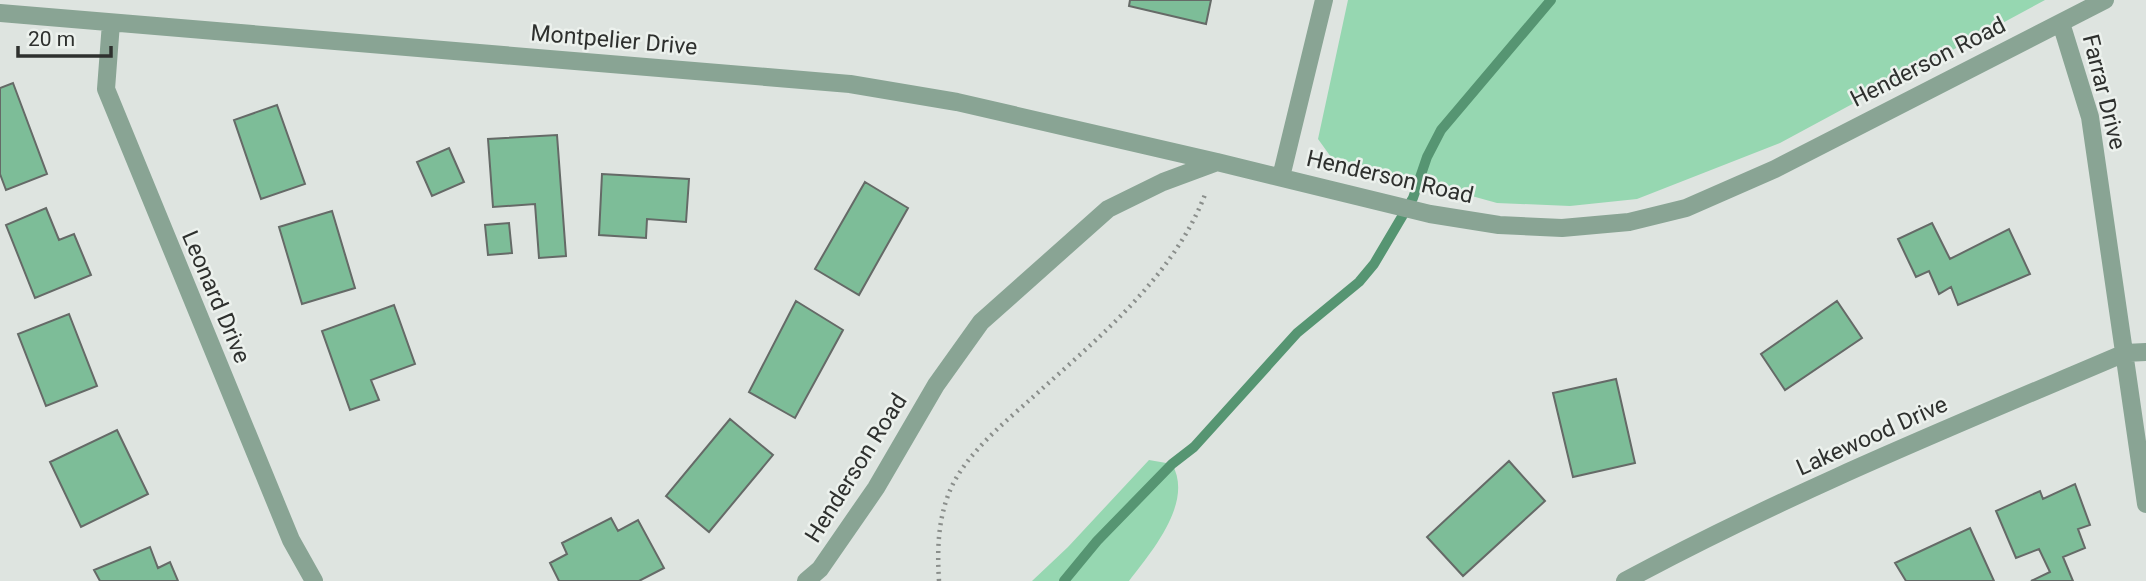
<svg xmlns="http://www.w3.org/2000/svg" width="2146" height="581" font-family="Roboto,sans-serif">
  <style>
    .green { fill: #96d7b1 }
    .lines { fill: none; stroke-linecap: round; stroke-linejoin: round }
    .stream { stroke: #569572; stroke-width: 10 }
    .building { fill: #7dbd98; stroke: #656a67; stroke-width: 2 }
    .path { stroke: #8a8e8b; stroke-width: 4.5; stroke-dasharray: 2 5; stroke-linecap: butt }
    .street { stroke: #89a494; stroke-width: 18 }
    .labels { text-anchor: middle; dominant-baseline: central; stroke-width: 5; stroke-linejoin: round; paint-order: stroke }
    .street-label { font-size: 23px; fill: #2e302e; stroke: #ecf1ed }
  </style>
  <rect width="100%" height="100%" fill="#dee4e0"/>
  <path class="green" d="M1348,0H2045L1780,143L1637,199L1570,206L1497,203L1331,157L1318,139Z
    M1149,460L1172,464C1194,502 1152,551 1129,581H1032L1068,547Z"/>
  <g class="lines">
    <path class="stream" d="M1064,581L1097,541L1172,464L1194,447L1297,333L1359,282L1374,264L1413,198L1427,157L1441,130L1551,0"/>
  </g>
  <path class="building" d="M1130,0H1211L1206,24L1129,6Z
    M13,83L47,174L6,190L0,174V88Z
    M277,105L305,184L261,199L234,120Z
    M557,135L566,256L539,258L535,204L493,207L488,139Z
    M449,148L464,182L432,196L417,162Z
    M602,174L689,179L686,222L647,219L646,238L599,235Z
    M865,182L908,208L859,295L815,269Z
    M46,208L59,240L74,234L91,275L35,298L6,225Z
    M332,211L355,288L302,304L279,227Z
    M509,223L512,253L488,255L485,225Z
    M1932,223L1950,259L2009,229L2030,274L1958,305L1951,287L1939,294L1929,271L1916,277L1898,239Z
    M796,301L843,330L795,418L749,392Z
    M1837,301L1862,338L1785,390L1761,354Z
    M394,305L415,364L371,380L379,400L350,410L322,331Z
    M69,314L97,386L46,406L18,334Z
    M1616,379L1635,463L1573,477L1553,393Z
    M730,419L773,455L709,532L666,496Z
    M117,430L148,494L81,527L50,462Z
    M1509,461L1545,501L1463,576L1427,537Z
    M2075,484L2090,525L2078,529L2085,548L2063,557L2073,581H2031L2050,572L2039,549L2016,558L1996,511L2040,491L2043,499Z
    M611,518L618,531L638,520L664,568L639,581H559L550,563L567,554L562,543Z
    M1970,528L1994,581H1906L1895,563Z
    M150,547L158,568L170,562L178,581H100L94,570Z"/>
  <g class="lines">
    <path class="path" d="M939,581C937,548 938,518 951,488C967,453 1005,422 1033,397C1098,338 1174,277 1206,192"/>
    <path class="street" d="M0,13L850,84L957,102L1217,162
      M111,23L106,89L291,540L314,581
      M2061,23L2090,117L2146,504
      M1281,177L1324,0
      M806,581L820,569L876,488L936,385L981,322L1108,209L1163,182L1217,162L1430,214L1499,225L1562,228L1629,222L1686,208L1775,169L2105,0
      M1625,581C1786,494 1956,425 2125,353L2146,352"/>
  </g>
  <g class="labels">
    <g class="street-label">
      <text transform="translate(614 40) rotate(5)">Montpelier Drive</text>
      <text transform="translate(1928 62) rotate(-27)">Henderson Road</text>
      <text transform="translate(2104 92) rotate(76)">Farrar Drive</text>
      <text transform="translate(1390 177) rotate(13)">Henderson Road</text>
      <text transform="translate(216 297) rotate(67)">Leonard Drive</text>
      <text transform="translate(1872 436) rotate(-24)">Lakewood Drive</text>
      <text transform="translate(856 468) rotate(-58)">Henderson Road</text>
    </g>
  </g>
  <path d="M18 46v10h93v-10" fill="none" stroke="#2e302e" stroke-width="3.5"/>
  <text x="28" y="46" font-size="21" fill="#2e302e" stroke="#ecf1ed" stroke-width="5" paint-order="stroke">20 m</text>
</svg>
